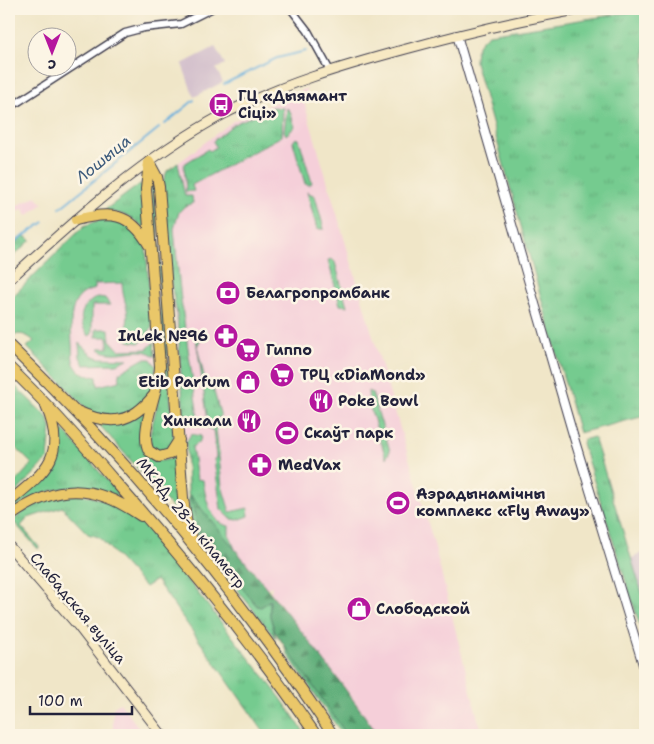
<svg xmlns="http://www.w3.org/2000/svg" width="654" height="744" font-family="'Shantell Sans',sans-serif">
  <style>
    .built { fill: #f5cfd9 }
    .industrial { fill: #d1bdcb }
    .grass { fill: url(#grass-tufts); stroke: #4c7665 }
    .forest { fill: url(#forest-firs); stroke: #41685a }
    .lines { fill: none; stroke-linecap: round; stroke-linejoin: round }
    .stream { stroke: #63aedc; stroke-width: 2 }
    .minor-casing { stroke: #413f50; stroke-width: 9 }
    .tertiary-casing { stroke: #413f50; stroke-width: 10 }
    .secondary-casing { stroke: #413f50; stroke-width: 11 }
    .trunk-casing { stroke: #413f50; stroke-width: 12 }
    .minor { stroke: #fff; stroke-width: 6 }
    .tertiary { stroke: #fff; stroke-width: 8 }
    .secondary { stroke: #f7e9c3; stroke-width: 9 }
    .trunk { stroke: #eac769; stroke-width: 10 }
    .labels { text-anchor: middle; dominant-baseline: central; stroke-width: 5; stroke-linejoin: round; paint-order: stroke }
    .poi-label { font-size: 15px; font-weight: bold; fill: #22223b; stroke: #fcf5e5; text-anchor: start }
    .street-label { font-size: 15px; fill: #22223b; stroke: #fcf5e5 }
    .water-label { font-size: 16px; font-style: italic; fill: #3c5a7b; stroke: #fcf5e5 }
  </style>
  <defs>
    <pattern id="grass-tufts" width="24" height="20" patternUnits="userSpaceOnUse" patternTransform="scale(1.25)"><rect width="24" height="20" fill="#75cb8f"/><path d="M3 7l-1-3M5 7V3M7 7l1-3M15 17l-1-3M17 17v-4M19 17l1-3" fill="none" stroke="#65ae7c"/></pattern>
    <pattern id="forest-firs" width="22" height="20" patternUnits="userSpaceOnUse" patternTransform="scale(1.25)"><rect width="22" height="20" fill="#60af7a"/><path d="M5 1l3.5 6h-7zM16 11l3.5 6h-7z" fill="#4f8e65"/></pattern>
  </defs>
  <rect width="100%" height="100%" fill="#fcf5e5"/>
  <filter id="ink" filterUnits="userSpaceOnUse"><feTurbulence type="fractalNoise" baseFrequency=".02" numOctaves="2"/><feDisplacementMap in="SourceGraphic" scale="10" xChannelSelector="R" yChannelSelector="G"/><feConvolveMatrix kernelMatrix="1 2 1 2 8 2 1 2 1" color-interpolation-filters="sRGB"/></filter>
  <filter id="wash" filterUnits="userSpaceOnUse"><feTurbulence type="fractalNoise" baseFrequency=".0096" numOctaves="4" result="noise"/><feDisplacementMap in="SourceGraphic" scale="20" xChannelSelector="R" yChannelSelector="G"/><feGaussianBlur stdDeviation="1.12" result="paint"/><feColorMatrix in="noise" values="0 0 0 0 0 0 0 0 0 0 0 0 0 0 0 0 0 1.4 0 .05"/><feComposite in="paint" operator="in"/></filter>
  <g filter="url(#wash)">
    <rect width="100%" height="100%" fill="#f0e6c8"/>
    <path class="built" d="M307,88L304,102L433,540L482,735H378L349,693L271,592L272,586L266,588L190,495L164,181L165,173L233,121Z
      M36,196L43,204L27,216L23,209L16,212L12,208Z
      M95,283H122L123,296L128,306V322L124,334L128,341L132,343L152,327L156,366L109,385L98,386L89,376L76,368L73,363L71,313L73,305L80,297Z
      M120,703L139,728L144,735H113V708Z"/>
    <path class="industrial" d="M215,47L225,64L216,69L223,82L194,97L182,64Z
      M645,551V603L631,559Z"/>
    <path class="grass" d="M645,10V416L579,433L475,62C475,48 478,42 489,34Z
      M273,107L283,108L282,136L192,185L194,191L186,192L184,164L208,149L210,151L216,147L213,141L234,124Z
      M287,108L290,111L295,127L286,135L284,131Z
      M296,138L299,139L312,183L309,185L305,184L293,142Z
      M178,163L185,196H192L193,203L185,206L179,212L174,229L181,300L198,417L195,422L190,423L184,418L177,315L171,283L163,182L167,171Z
      M154,182L174,443L163,454L151,450L150,435L165,371L151,185Z
      M140,184L143,186L145,228L128,216L105,210Z
      M307,192L315,196L324,229H317Z
      M102,219L119,220L134,229L146,248L152,327L144,340L139,343L128,341L124,334C133,310 123,306 122,283L95,284V289C67,295 71,321 72,344C73,351 71,361 76,367C80,374 89,376 97,377L98,386L120,381L119,373L143,359H151L156,366L154,388L142,405L119,418L92,414L27,347L34,341C26,334 17,331 9,339V300L84,226Z
      M24,236L31,240L9,260V249Z
      M332,259L335,262L347,306L340,305L328,260Z
      M98,297L105,298L110,305H92V334L89,336C76,321 80,305 98,297Z
      M96,329H109L110,340L119,350L147,349L154,342L155,357C141,342 113,362 98,348H108V337H96Z
      M196,337L200,341L197,346L206,384H212L221,417L215,419L222,486L230,512L248,508L249,516L238,520L231,519L221,509L214,459L216,457L213,430L209,429Z
      M79,343L92,355L100,358L128,359L117,364L84,365L80,357Z
      M9,380L47,417L51,427L48,459L9,500V489L32,464L9,441Z
      M368,391L372,393L390,451L386,458L369,404Z
      M149,407L142,437L160,461L171,459L176,454L184,521L96,421Z
      M62,429L118,493L117,496C79,479 40,488 9,513V508C36,484 63,471 60,430Z
      M191,434L201,436L200,441L192,447L197,479L203,480C205,496 210,523 229,526V535L236,551L190,496L200,537L261,607L270,600V616L276,639L206,549L195,531L189,508L186,442Z
      M594,437L645,603V624L640,626L582,443L583,440Z
      M80,494C110,501 128,508 149,531L280,697L306,735H266L156,580L145,587L99,537L88,534L62,507L28,518L21,526L39,547L38,549L13,521C32,501 54,497 80,494Z
      M283,643L347,735H343L288,655Z"/>
    <path class="forest" d="M190,495C255,573 320,651 378,735H347L275,632L270,616V600L261,607L257,606L200,537Z"/>
    <g class="lines">
      <path class="stream" d="M224,84L277,58L306,51
        M165,124L194,100
        M60,208L159,128
        M9,246L44,222"/>
    </g>
  </g>
  <g filter="url(#ink)">
    <g class="lines">
      <defs>
        <path id="minor" d="M291,9L308,31L329,69
          M9,108L125,33L144,28L181,24L211,9"/>
        <path id="tertiary" d="M457,35L574,438L645,671"/>
        <path id="secondary" d="M9,280C75,219 144,157 224,114C282,84 343,66 406,49C464,33 523,19 583,9
          M9,546L78,626L162,735"/>
        <path id="trunk" d="M149,162L157,177L159,187L183,498L187,525L193,542
          M149,162L146,189L160,366C160,388 138,432 149,451L159,457L170,454L179,440
          M76,220C110,211 130,212 149,245
          M9,345C131,462 239,595 333,735
          M9,367C48,404 84,445 119,486C189,565 256,648 316,735
          M77,411C110,426 131,424 154,395
          M9,502C45,472 68,456 46,406
          M9,517C56,483 93,483 141,516"/>
      </defs>
      <use href="#minor" class="minor-casing"/>
      <use href="#tertiary" class="tertiary-casing"/>
      <use href="#secondary" class="secondary-casing"/>
      <use href="#trunk" class="trunk-casing"/>
      <use href="#minor" class="minor"/>
      <use href="#tertiary" class="tertiary"/>
      <use href="#secondary" class="secondary"/>
      <use href="#trunk" class="trunk"/>
    </g>
  </g>
  <defs>
    <symbol id="bus-disc" viewBox="-11 -11 22 22"><circle r="9.5" fill="#b5179e" stroke="#fcf5e5"/><path d="M-5-6H5V4H4V6H2V4H-2V6H-4V4H-5ZM-3.5-4V0h7V-4ZM-3.5 1.2v1.5H-2V1.2ZM2 1.2v1.5H3.5V1.2Z" fill="#fff"/></symbol>
    <symbol id="bank-disc" viewBox="-11 -11 22 22"><circle r="9.5" fill="#b5179e" stroke="#fcf5e5"/><path d="M-6-4H6V4H-6ZM0-2.3a2.3 2.3 0 1 0 0 4.6a2.3 2.3 0 1 0 0-4.6Z" fill="#fff"/></symbol>
    <symbol id="pharmacy-disc" viewBox="-11 -11 22 22"><circle r="9.5" fill="#b5179e" stroke="#fcf5e5"/><path d="M-2-6h4v4h4v4h-4v4h-4v-4h-4v-4h4Z" fill="#fff"/></symbol>
    <symbol id="supermarket-disc" viewBox="-11 -11 22 22"><circle r="9.5" fill="#b5179e" stroke="#fcf5e5"/><path d="M-6-5.5h2.5l.6 2H6L4.5 2H-2.5L-4.4-4H-6ZM-1.5 3.2a1.3 1.3 0 1 0 .1 0ZM3 3.2a1.3 1.3 0 1 0 .1 0Z" fill="#fff"/></symbol>
    <symbol id="shop-disc" viewBox="-11 -11 22 22"><circle r="9.5" fill="#b5179e" stroke="#fcf5e5"/><path d="M-5-2.5h2.3a2.7 3.5 0 0 1 5.4 0H5L5.5 6h-11ZM-1.5-2.5h3a1.5 2.3 0 0 0-3 0Z" fill="#fff"/></symbol>
    <symbol id="restaurant-disc" viewBox="-11 -11 22 22"><circle r="9.5" fill="#b5179e" stroke="#fcf5e5"/><path d="M-5-6h1v4h1v-4h1v4h1v-4h1v5L-1.5 .5V6h-2V.5L-5-1ZM5-6V6H3V1.5H1.5Q1.5-4 5-6Z" fill="#fff"/></symbol>
    <symbol id="stadium-disc" viewBox="-11 -11 22 22"><circle r="9.5" fill="#b5179e" stroke="#fcf5e5"/><path d="M0-5a6.5 5 0 1 0 0 10a6.5 5 0 1 0 0-10ZM-3.5-1.8h7v3.6h-7Z" fill="#fff"/></symbol>
  </defs>
  <g fill-rule="evenodd">
    <use href="#bus-disc" x="207" y="91" width="28" height="28"/>
    <use href="#bank-disc" x="214" y="279" width="28" height="28"/>
    <use href="#pharmacy-disc" x="212" y="322" width="28" height="28"/>
    <use href="#supermarket-disc" x="234" y="336" width="28" height="28"/>
    <use href="#supermarket-disc" x="268" y="361" width="28" height="28"/>
    <use href="#shop-disc" x="234" y="368" width="28" height="28"/>
    <use href="#restaurant-disc" x="307" y="387" width="28" height="28"/>
    <use href="#restaurant-disc" x="235" y="407" width="28" height="28"/>
    <use href="#stadium-disc" x="273" y="419" width="28" height="28"/>
    <use href="#pharmacy-disc" x="246" y="451" width="28" height="28"/>
    <use href="#stadium-disc" x="384" y="489" width="28" height="28"/>
    <use href="#shop-disc" x="345" y="595" width="28" height="28"/>
  </g>
  <g class="labels">
    <g class="poi-label">
      <text x="238" y="96">ГЦ «Дыямант<tspan x="238" dy="17">Сіці»</tspan></text>
      <text x="246" y="293">Белагропромбанк</text>
      <text x="208" y="336" text-anchor="end">InLek №96</text>
      <text x="266" y="350">Гиппо</text>
      <text x="300" y="375">ТРЦ «DiaMond»</text>
      <text x="230" y="382" text-anchor="end">Etib Parfum</text>
      <text x="338" y="401">Poke Bowl</text>
      <text x="232" y="421" text-anchor="end">Хинкали</text>
      <text x="304" y="433">Скаўт парк</text>
      <text x="278" y="465">MedVax</text>
      <text x="416" y="494">Аэрадынамічны<tspan x="416" dy="17">комплекс «Fly Away»</tspan></text>
      <text x="376" y="609">Слободской</text>
    </g>
    <g class="street-label">
      <text transform="translate(191 523) rotate(51)">МКАД, 28-ы кіламетр</text>
      <text transform="translate(78 608) rotate(50)">Слабадская вуліца</text>
    </g>
    <g class="water-label">
      <text transform="translate(103 159) rotate(-39)">Лошыца</text>
    </g>
  </g>
  <rect width="654" height="744" fill="none" stroke="#fcf5e5" stroke-width="30"/>
  <g transform="translate(52 52) rotate(180)"><circle r="24" fill="#fcf5e5" stroke="#a5a1a1"/>
  <path d="M0-4L9 19L0 12L-9 19Z" fill="#b5179e"/>
  <text y="-8" font-size="14" font-weight="bold" text-anchor="middle" fill="#22223b">С</text>
  </g>
  <path d="M30 706v8h102v-8" fill="none" stroke="#22223b" stroke-width="2.5"/>
  <text x="38" y="706" font-size="15" fill="#22223b" stroke="#fcf5e5" stroke-width="4" paint-order="stroke">100 m</text>
</svg>
